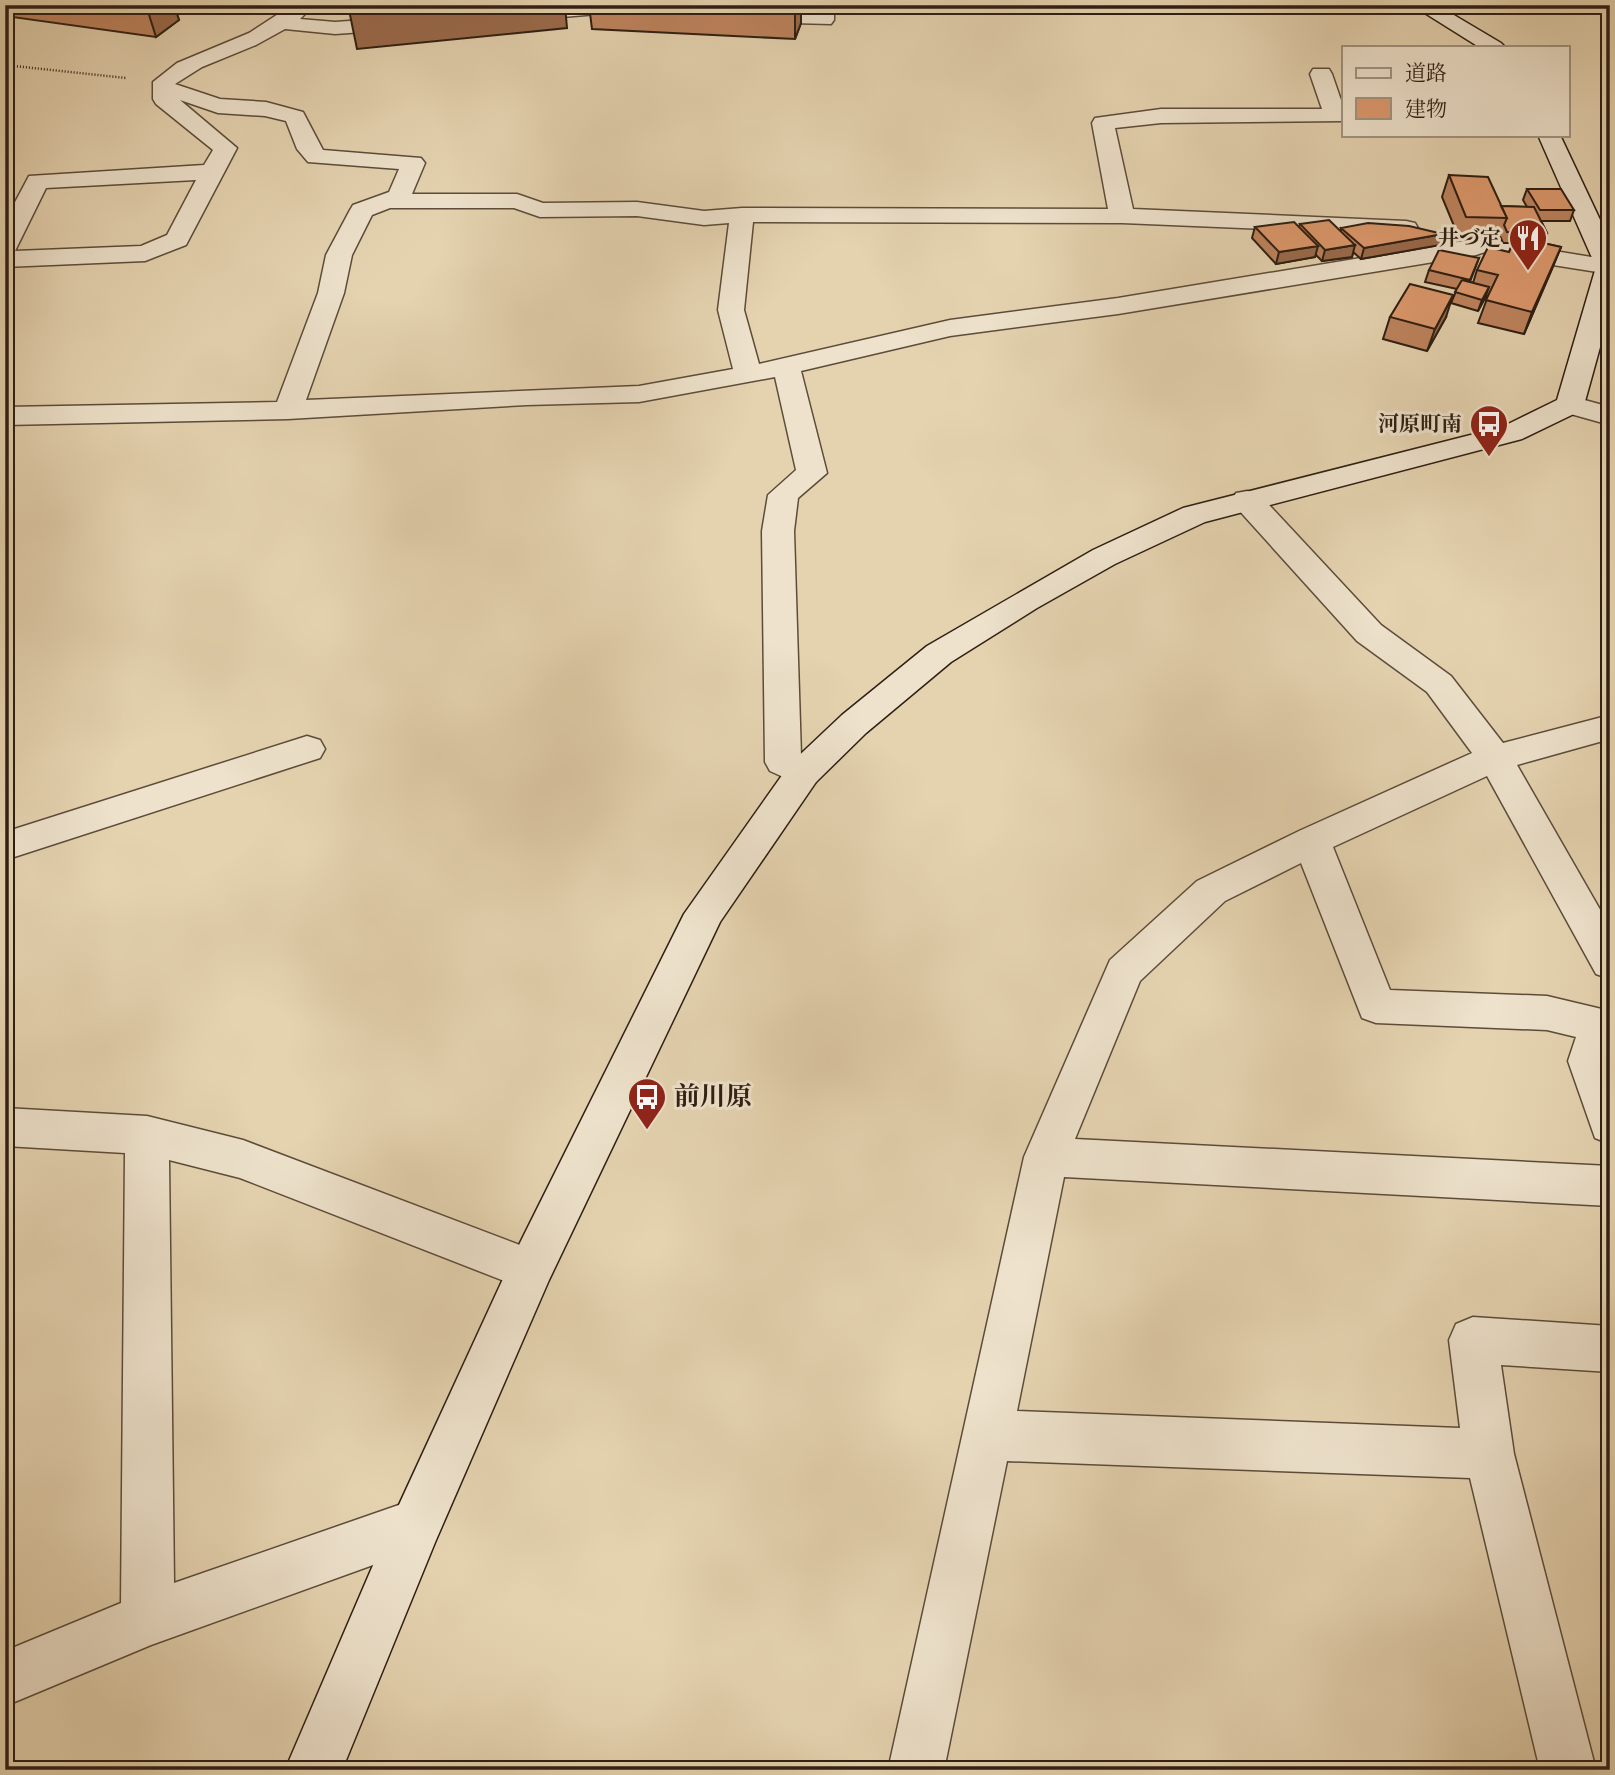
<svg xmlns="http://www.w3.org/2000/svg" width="1615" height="1775" font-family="'IM FELL Double Pica','Noto Serif JP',serif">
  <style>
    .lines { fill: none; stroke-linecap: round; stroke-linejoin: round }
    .street-casing { stroke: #5c4c3a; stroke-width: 3 }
    .secondary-casing { stroke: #2e1f13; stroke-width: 3 }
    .path { stroke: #2e1f13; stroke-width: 2.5; stroke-dasharray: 1 2; stroke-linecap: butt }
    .street { fill: #eee2cc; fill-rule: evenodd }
    .secondary { fill: #eee2cc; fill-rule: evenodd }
    .wall { fill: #be845e; stroke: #2e1f13; stroke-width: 2 }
    .shaded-wall { fill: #9b6b4c; stroke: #2e1f13; stroke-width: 2 }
    .building { fill: #dd996d; stroke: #2e1f13; stroke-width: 2 }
    .labels { text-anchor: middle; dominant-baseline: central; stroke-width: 6; stroke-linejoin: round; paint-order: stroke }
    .far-poi-label { font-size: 21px; font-weight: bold; fill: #2e1f13; stroke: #eee2cc; text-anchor: end }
    .poi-label { font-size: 26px; font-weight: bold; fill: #2e1f13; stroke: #eee2cc; text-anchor: start }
  </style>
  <rect width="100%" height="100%" fill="#e5d3b0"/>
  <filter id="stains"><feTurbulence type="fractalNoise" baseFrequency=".00286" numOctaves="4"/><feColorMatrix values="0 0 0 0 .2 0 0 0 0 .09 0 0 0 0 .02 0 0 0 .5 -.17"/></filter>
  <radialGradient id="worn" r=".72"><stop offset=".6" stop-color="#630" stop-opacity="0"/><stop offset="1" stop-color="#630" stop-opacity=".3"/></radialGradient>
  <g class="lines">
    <defs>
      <path id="street" d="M292,5H309L311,8L300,19L335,22L406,17L413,19L416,23L413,27L406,29L335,34L285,29L256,45L202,67L175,84L220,99L266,102L303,112L323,150L421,158L425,163L412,194H517L543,203L637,202L704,211L742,208L1108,209L1092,123L1095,118L1161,109H1322L1310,74L1313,69H1329L1332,74L1344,109L1343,121L1161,123L1115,128L1133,209L1406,221L1415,223L1418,228L1415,233L1406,235L1122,223L753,222L744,310L759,364L950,320L1118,298L1476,239L1485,242L1489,247L1485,252L1476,255L1118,314L950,336L801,371L827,473L798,498L794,531L801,756L816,764L821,773L816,782L803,786L770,771L765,762L762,531L768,495L796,470L775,377L639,402L527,405L288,419L5,425V407L277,402L318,293L326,255L350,210L353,205L389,192L399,169L308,162L297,149L286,121L265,116L218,113L180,100L237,148L186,245L145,261L5,267V221L29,176L204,165L213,150L156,104L153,99V82L177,63L249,33ZM196,180L167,235L141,246L15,251L46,188ZM390,208H514L540,217L637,216L704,225L729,223L718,310L733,369L639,386L306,400L344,293L352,255L372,215Z
        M558,5H644L653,11L650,15L643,17L598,14L514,21L507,19L504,15L507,11Z
        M814,5H834V20L831,24L748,22L741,20L738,16L741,12L748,10L814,13Z
        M1505,243L1610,260V274L1496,256L1492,251L1496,246Z
        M1570,396L1610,407V425L1560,411L1556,405L1560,399Z
        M1247,491L1258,493L1381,625L1451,676L1503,743L1610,715V739L1517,765L1610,927V979L1596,974L1487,776L1333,847L1390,990L1547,996L1610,1011V1144L1595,1138L1568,1061L1576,1037L1547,1030L1376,1023L1362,1018L1301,863L1225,901L1140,981L1075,1139L1610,1166V1206L1064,1177L1017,1411L1460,1428L1449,1340L1456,1324L1473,1317L1610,1326V1372L1501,1365L1514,1454L1596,1770H1540L1470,1478L1007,1461L944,1770H888L1024,1157L1110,960L1197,881L1299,831L1472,753L1427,692L1357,641L1236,507L1232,500L1236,493Z
        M307,736L320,740L325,749L320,758L5,860V832Z
        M5,1108L147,1116L243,1140L546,1255L553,1270L546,1285L530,1291L240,1178L169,1160L174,1583L416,1499L434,1507L442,1525L434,1543L151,1645L5,1706V1651L121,1603L125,1153L5,1146Z"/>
      <path id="secondary" d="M1412,5H1437L1501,43L1505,47H1479Z
        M1538,135H1560L1610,241V311L1584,405L1580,411L1522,439L1205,522L1115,564L1037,608L951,662L866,733L816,782L720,922L549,1280L436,1540L342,1770H285L398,1507L514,1255L684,914L790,764L842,715L927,646L1093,550L1183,508L1502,427L1557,400L1596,267Z"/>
    </defs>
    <use href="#street" class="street-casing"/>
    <use href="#secondary" class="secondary-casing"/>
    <path class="path" d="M5,65L126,78"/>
    <use href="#street" class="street"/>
    <use href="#secondary" class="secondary"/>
  </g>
  <path class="wall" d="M5,5H174L179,20L156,37L5,16Z
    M589,5H801V23L795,39L592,29Z
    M1449,175L1501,206L1527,207L1523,200L1527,189L1574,210L1570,221H1541L1547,233L1543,243L1561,247L1524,334L1478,323L1488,296H1486L1478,311L1451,303L1457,289L1425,282L1429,270L1479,258L1470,282L1473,283L1477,270L1509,252L1513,243H1503L1500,236L1499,240L1459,238L1442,197Z
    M1607,205H1610V228L1602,216Z
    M1300,224L1341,231V228L1440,245L1361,259L1353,252L1352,257L1322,261L1316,255L1315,257L1276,264L1252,238L1255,227H1299Z
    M1390,317H1446L1427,351L1383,339Z"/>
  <path class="shaded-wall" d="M146,5H174L179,20L156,37Z
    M348,5H565L567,28L357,49Z
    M795,5H801V23L795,39Z
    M1443,234L1440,245L1361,259L1364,248Z
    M1355,245L1352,257L1322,261L1325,250Z
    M1318,246L1315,257L1276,264L1279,252Z
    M1561,247L1552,269L1524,334L1532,312Z
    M1489,287L1485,298L1478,311L1482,300Z
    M1453,295L1446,317L1427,351L1435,329Z"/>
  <path class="building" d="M1449,175L1488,177L1507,218L1466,217Z
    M1527,189H1561L1574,210H1540Z
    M1501,206L1534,207L1547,233L1507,232L1504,225L1507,218Z
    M1329,220L1355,245L1325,250L1300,224Z
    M1294,222L1318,246L1279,252L1255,227Z
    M1368,223L1409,226L1443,234L1364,248L1341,228Z
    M1516,237L1561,247L1532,312L1486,300L1498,275L1477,270L1488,247L1509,252Z
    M1439,250L1479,258L1470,280L1429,270Z
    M1462,280L1489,287L1482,300L1455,292Z
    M1410,284L1453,295L1435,329L1390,317Z"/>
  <defs>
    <symbol id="restaurant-pin" viewBox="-11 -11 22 30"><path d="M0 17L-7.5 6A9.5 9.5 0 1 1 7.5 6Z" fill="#8f2418" stroke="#eee2cc"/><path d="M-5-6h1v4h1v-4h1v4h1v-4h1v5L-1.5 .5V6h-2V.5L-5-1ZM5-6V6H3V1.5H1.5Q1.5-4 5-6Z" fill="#fff"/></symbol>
    <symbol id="bus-pin" viewBox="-11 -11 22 30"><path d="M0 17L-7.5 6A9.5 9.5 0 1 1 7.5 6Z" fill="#8f2418" stroke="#eee2cc"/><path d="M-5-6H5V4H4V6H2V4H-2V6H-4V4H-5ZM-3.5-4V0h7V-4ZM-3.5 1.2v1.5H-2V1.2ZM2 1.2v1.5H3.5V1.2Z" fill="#fff"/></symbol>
  </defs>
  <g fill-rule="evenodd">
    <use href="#restaurant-pin" x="1506" y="216" width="44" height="60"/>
    <use href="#bus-pin" x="1467" y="402" width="44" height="60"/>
    <use href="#bus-pin" x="625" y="1075" width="44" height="60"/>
  </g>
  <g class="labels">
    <g class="far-poi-label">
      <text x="1501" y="238">井づ定</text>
      <text x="1462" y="424">河原町南</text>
    </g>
    <g class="poi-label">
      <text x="674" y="1097">前川原</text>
    </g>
  </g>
  <rect width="1615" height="1775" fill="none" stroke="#e5d3b0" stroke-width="28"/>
  <rect x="7" y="7" width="1601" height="1761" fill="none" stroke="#2e1f13" stroke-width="3.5"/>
  <rect x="14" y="14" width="1587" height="1747" fill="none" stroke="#2e1f13" stroke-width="2"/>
  <rect x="1342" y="46" width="228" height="91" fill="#eee2cc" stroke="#a19482" stroke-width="2"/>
  <rect x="1356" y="68" width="35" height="10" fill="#eee2cc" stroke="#a19482" stroke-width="2"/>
  <text x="1405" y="80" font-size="21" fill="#2e1f13">道路</text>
  <rect x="1356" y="98" width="35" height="21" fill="#dd996d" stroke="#a19482" stroke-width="2"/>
  <text x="1405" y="116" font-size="21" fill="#2e1f13">建物</text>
  <rect width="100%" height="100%" filter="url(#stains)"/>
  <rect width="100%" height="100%" fill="url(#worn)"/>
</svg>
